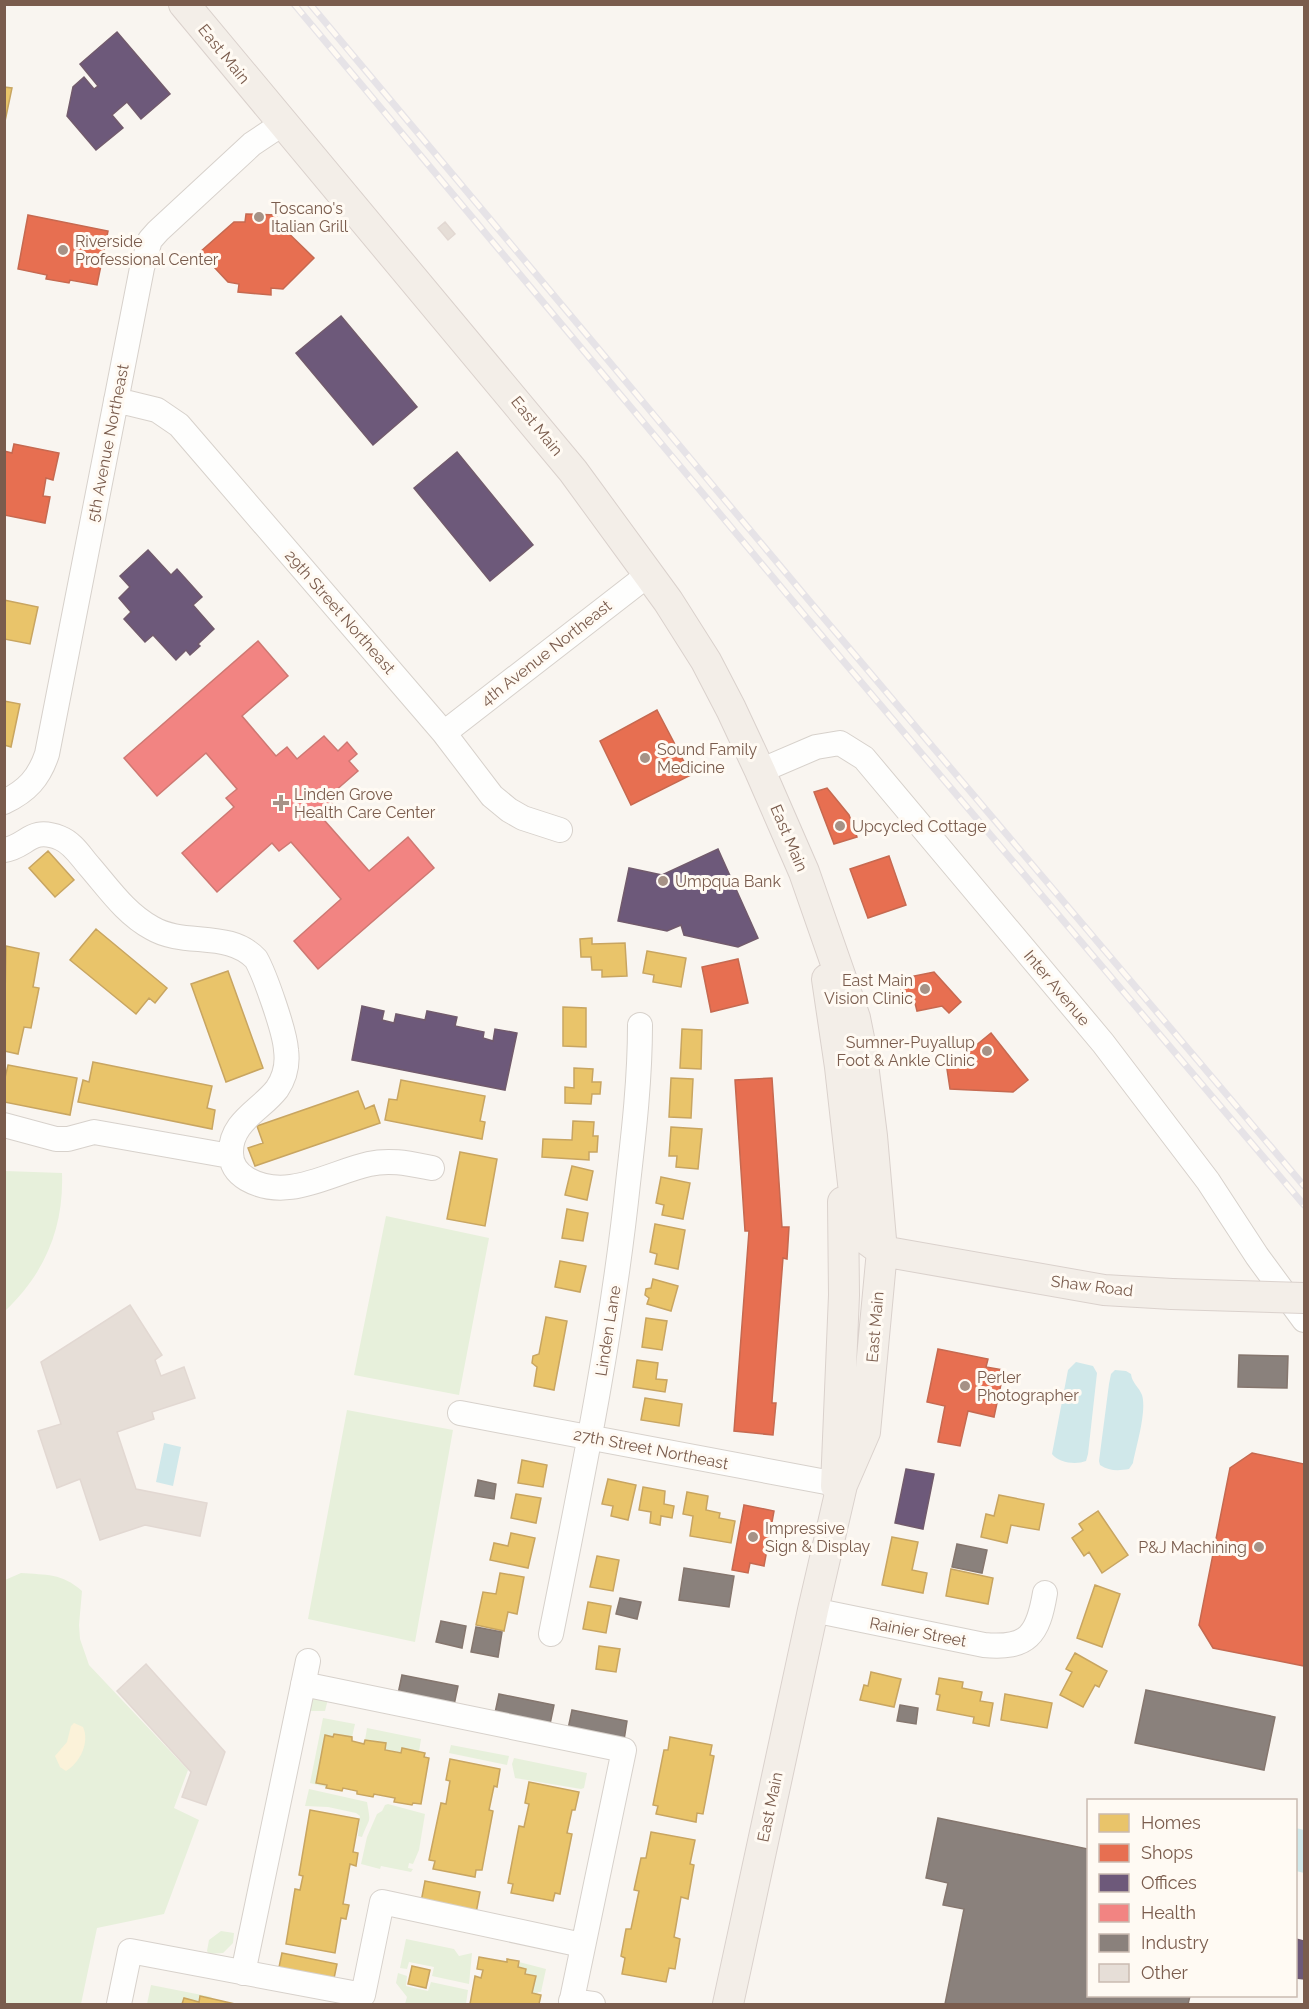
<svg xmlns="http://www.w3.org/2000/svg" width="1309" height="2009" font-family="Raleway,sans-serif">
  <style>
    .green { fill: #e7f0db }
    .sand { fill: #fbf2d9 }
    .water { fill: #d0e8ea }
    .homes { fill: #e9c46a; stroke: #c8a561; stroke-width: 1.5 }
    .shops { fill: #e76f51; stroke: #c66950; stroke-width: 1.5 }
    .offices { fill: #6d597a; stroke: #715a6c; stroke-width: 1.5 }
    .health { fill: #f28482; stroke: #ce7872; stroke-width: 1.5 }
    .industry { fill: #8a817c; stroke: #85766e; stroke-width: 1.5 }
    .building { fill: #e6ded7; stroke: #e2d8d2; stroke-width: 1.5 }
    .lines { fill: none; stroke-linecap: round; stroke-linejoin: round }
    .minor-casing { stroke: #d7d1cb; stroke-width: 26 }
    .major-casing { stroke: #dad1cc; stroke-width: 32 }
    .minor { stroke: #fefefd; stroke-width: 24 }
    .major { stroke: #f3eee8; stroke-width: 30 }
    .rail-casing { stroke: #e6e3e7; stroke-width: 7 }
    .rail { stroke: #fffaf3; stroke-width: 4.5; stroke-dasharray: 14; stroke-linecap: butt }
    .major-bridge-casing { stroke: #dad1cc; stroke-width: 32; stroke-linecap: butt }
    .major-bridge { stroke: #f3eee8; stroke-width: 30 }
    .poi-dot { fill: #a69286; stroke: #fffaf3; stroke-width: 2 }
    .labels { text-anchor: middle; dominant-baseline: central; stroke-width: 6; stroke-linejoin: round; paint-order: stroke }
    .street-label { font-size: 16px; fill: #7a5c4d; stroke: #fffaf3 }
    .poi-label { font-size: 16px; fill: #7a5c4d; stroke: #fffaf3; text-anchor: start }
  </style>
  <rect width="100%" height="100%" fill="#f9f5f0"/>
  <path class="green" d="M5,1171L62,1173C64,1228 45,1273 5,1311Z
    M386,1216L489,1238L459,1395L354,1375Z
    M347,1410L453,1430L415,1642L308,1619Z
    M21,1573C46,1575 62,1573 82,1591L79,1625L80,1639L89,1665L188,1770L174,1808L199,1820L164,1914L97,1928L81,2004H5V1580Z
    M317,1697L328,1699L325,1711H305L309,1699Z
    M323,1718L355,1724L352,1737L334,1734L333,1737L325,1736L316,1782L327,1785L326,1787L310,1783Z
    M367,1728L421,1739L419,1752L402,1748L401,1753L385,1750L386,1743L365,1740Z
    M451,1745L509,1756L507,1765L449,1753Z
    M514,1758L587,1773L584,1788L581,1789L515,1778L512,1764Z
    M309,1789L367,1802C371,1825 370,1816 362,1837L358,1836L360,1816L356,1813L328,1807L305,1806Z
    M388,1804L425,1814L419,1850L413,1864L409,1863L408,1868L413,1869L411,1872L381,1866L380,1869L361,1864L367,1837L377,1814L382,1811L385,1805Z
    M221,1931L234,1933L233,1943L223,1953L209,1954L207,1951L209,1940Z
    M406,1939L454,1949L459,1956L472,1953L469,1984L432,1976L434,1967L409,1962L407,1969L400,1968Z
    M519,1962L546,1969L541,1992H538L537,1994L532,1993L535,1976L525,1974V1969L518,1967Z
    M398,1973L407,1976L406,1986L428,1991L431,1982L468,1990L466,2004H405L407,1997L396,1983Z
    M151,1985L212,1997L211,1998L200,1996L199,2002L184,1998L182,2004H147Z"/>
  <path class="sand" d="M74,1723L83,1727C90,1742 80,1763 66,1771L60,1767L55,1756L67,1742L71,1726Z"/>
  <path class="water" d="M1076,1362L1093,1366L1097,1373L1088,1454L1086,1461C1076,1465 1059,1463 1052,1454L1068,1370Z
    M1115,1370L1126,1371L1131,1374C1132,1383 1139,1387 1142,1395C1147,1411 1136,1447 1133,1463L1129,1469C1118,1471 1109,1471 1100,1465L1099,1461L1109,1384L1111,1374Z
    M164,1443L181,1447L173,1486L156,1482Z
    M1296,1828L1304,1830V1873L1296,1871Z"/>
  <path class="homes" d="M4,87L12,88L4,126Z
    M4,600L38,607L30,644L4,639Z
    M4,701L20,704L11,747L4,745Z
    M48,851L74,880L55,897L29,868Z
    M96,929L167,988L155,1003L149,998L136,1014L70,960Z
    M592,938V944L625,943L627,976L602,977V970H592L591,957H581L580,939Z
    M6,946L39,953L33,987L39,988L31,1028L24,1027L18,1054L4,1051Z
    M647,951L686,958L681,987L653,982L654,975L643,973Z
    M228,971L263,1068L226,1082L191,984Z
    M563,1007L586,1008V1047L563,1046Z
    M682,1029L702,1030L701,1069L680,1068Z
    M93,1062L212,1086L207,1108L215,1110L212,1129L78,1102L83,1080L89,1082Z
    M8,1065L77,1078L70,1115L4,1102V1082Z
    M574,1068L593,1069L592,1082H601L600,1094H592L591,1104L565,1103V1087L574,1088Z
    M671,1078L693,1079L691,1118L669,1117Z
    M401,1080L485,1096L480,1121L485,1122L482,1139L385,1120L389,1099L397,1100Z
    M358,1091L365,1109L374,1105L380,1123L255,1166L248,1148L263,1143L257,1126Z
    M573,1121L594,1122L593,1136H598L597,1152H589V1160L542,1157L543,1139L572,1140Z
    M671,1127L702,1129L698,1169L676,1167L677,1156H669Z
    M460,1152L497,1159L485,1226L447,1219Z
    M572,1166L593,1171L587,1200L565,1195Z
    M661,1177L690,1183L683,1219L662,1215L664,1205L656,1203Z
    M567,1209L588,1213L583,1241L562,1238Z
    M655,1224L685,1230L678,1269L655,1264L657,1254L650,1252Z
    M560,1261L586,1266L580,1292L555,1287Z
    M653,1279L678,1286L671,1311L647,1304L649,1298L645,1295L646,1289L651,1288Z
    M546,1317L567,1321L554,1390L534,1386L537,1367L532,1363L533,1356L539,1354Z
    M646,1318L667,1321L662,1350L642,1347Z
    M637,1360L658,1363L656,1379L667,1380L665,1392L633,1387Z
    M645,1398L682,1404L679,1426L641,1420Z
    M522,1460L547,1465L543,1487L518,1483Z
    M608,1479L636,1485L628,1520L611,1516L613,1506L602,1504Z
    M643,1487L665,1491L664,1504L674,1506L672,1518L661,1516L660,1525L650,1523L651,1512L639,1510Z
    M687,1492L708,1496L706,1510L720,1513L719,1518L735,1521L731,1543L690,1536L693,1516L683,1514Z
    M516,1494L541,1498L536,1523L511,1518Z
    M999,1495L1044,1504L1039,1530L1011,1525L1007,1543L981,1537L986,1514L994,1516Z
    M1098,1511L1128,1555L1102,1573L1089,1552L1084,1556L1072,1538L1083,1530L1079,1524Z
    M511,1533L535,1538L528,1568L490,1560L494,1543L508,1546Z
    M892,1537L918,1542L912,1570L927,1573L923,1593L882,1585Z
    M597,1556L619,1560L613,1591L590,1587Z
    M951,1569L993,1578L988,1604L946,1596Z
    M500,1573L524,1577L517,1614L508,1612L504,1631L476,1625L483,1592L496,1594Z
    M1095,1585L1120,1594L1102,1647L1077,1638Z
    M588,1602L611,1606L606,1633L583,1629Z
    M599,1646L620,1649L616,1672L596,1669Z
    M1075,1653L1107,1671L1099,1687L1095,1685L1083,1707L1060,1695L1072,1672L1066,1669Z
    M871,1672L901,1679L894,1707L860,1700L864,1685L868,1686Z
    M939,1678L963,1682L962,1688L982,1692L980,1701L993,1703L989,1726L973,1723L974,1717L937,1710L940,1695L936,1694Z
    M1005,1694L1052,1703L1047,1728L1001,1720Z
    M334,1734L352,1737V1741L364,1744L365,1740L386,1743L385,1750L401,1753L402,1748L425,1753L424,1757L429,1758L421,1804L413,1803L412,1805L394,1802L395,1798L374,1794L373,1797L357,1794V1791L343,1788L342,1791L326,1788L327,1785L316,1783L325,1735L333,1737Z
    M670,1737L712,1745L710,1755L714,1756L703,1814L697,1813L696,1822L656,1814L658,1806L653,1805L664,1750H668Z
    M450,1759L500,1769L497,1787L494,1786L489,1810L493,1811L482,1870H476L475,1877L433,1869L435,1861L429,1860L441,1803L446,1804L450,1781L446,1780Z
    M529,1782L579,1792L575,1810H572L567,1833L572,1834L560,1894L555,1893L553,1901L511,1893L513,1884L508,1883L519,1826L524,1827L529,1804L525,1803Z
    M310,1810L359,1819L353,1852L358,1853L356,1866L350,1864L343,1904L349,1905L346,1919L341,1918L335,1953L286,1944L295,1889L300,1890L303,1876L299,1875Z
    M651,1832L695,1840L690,1864L694,1865L688,1899L681,1897L674,1937L680,1939L675,1969L669,1968L666,1982L622,1974L625,1958L621,1956L626,1929H631L639,1891L634,1890L641,1858H646Z
    M425,1881L480,1892L476,1913L421,1902Z
    M282,1953L337,1964L333,1983L278,1972Z
    M479,1957L507,1962V1959L519,1961L518,1967L526,1969L525,1974L536,1976L532,1993L541,1995L539,2004H470L475,1976L481,1978L483,1970L477,1969Z
    M412,1966L430,1970L426,1988L408,1984Z
    M200,1996L222,2001L235,2004H182L184,1998L199,2002Z"/>
  <path class="shops" d="M246,214L277,215V222L314,258L283,289L271,288V295L238,292L239,284L228,282L200,252L234,222H245Z
    M28,215L108,231L97,285L70,280L69,283L46,279L47,275L18,269Z
    M14,444L59,453L53,480L46,478L43,496L50,497L45,523L4,515V451L12,453Z
    M657,710L691,775L631,805L600,741Z
    M827,788L849,815L857,837L834,844L814,792Z
    M889,856L906,905L868,918L850,869Z
    M738,959L748,1003L711,1012L702,967Z
    M934,972L961,1002L949,1013L942,1006L917,1011L914,999L903,1002L899,979Z
    M991,1033L1028,1080L1013,1092L950,1089L947,1069Z
    M772,1078L782,1227H789L787,1259L783,1258L772,1401V1403H776L773,1435L734,1431L749,1231H745L735,1080Z
    M938,1349L988,1359L986,1367L1004,1370L994,1417L968,1411L960,1446L938,1442L945,1406L927,1402Z
    M1252,1453L1304,1464V1666L1213,1648L1199,1625L1230,1468Z
    M744,1505L774,1511L764,1566L750,1563L748,1573L732,1570Z"/>
  <path class="offices" d="M117,32L170,94L141,119L127,102L112,115L123,128L96,150L67,116L73,87L84,77L94,89L98,86L80,64Z
    M341,316L417,407L373,445L296,353Z
    M457,452L533,545L490,581L414,488Z
    M148,550L171,575L177,569L202,597L193,605L214,629L198,644L200,646L190,655L186,650L176,660L153,635L145,642L124,619L131,612L119,598L130,587L120,576Z
    M718,849L758,938L738,947L684,935L681,925L667,931L618,921L629,868L662,875Z
    M362,1006L384,1011L382,1020L394,1023L396,1014L425,1020L427,1011L457,1017L455,1026L484,1032L483,1038L493,1041L495,1029L517,1033L505,1090L352,1060Z
    M906,1469L934,1474L923,1529L895,1523Z
    M1296,1939L1304,1941V1979L1296,1978Z"/>
  <path class="health" d="M258,641L288,676L242,716L276,756L287,747L297,759L324,736L338,751L347,742L357,754L349,761L358,771L327,798L338,810L325,821L369,871L408,837L434,868L318,969L294,941L341,899L291,842L279,851L272,843L217,892L182,853L234,807L226,798L237,789L206,753L157,796L124,758Z"/>
  <path class="industry" d="M1239,1355L1288,1356L1287,1388L1238,1387Z
    M478,1480L496,1484L494,1499L475,1496Z
    M957,1544L987,1550L982,1573L952,1567Z
    M684,1568L734,1576L729,1607L679,1600Z
    M620,1598L641,1602L637,1619L616,1614Z
    M441,1621L466,1626L462,1648L436,1642Z
    M476,1627L502,1632L498,1657L471,1652Z
    M402,1675L458,1686L454,1705L398,1694Z
    M1146,1690L1275,1717L1264,1770L1135,1743Z
    M499,1694L554,1705L550,1724L495,1713Z
    M900,1705L918,1708L916,1724L897,1721Z
    M572,1710L627,1721L624,1740L568,1729Z
    M938,1818L1088,1849V1996H1190L1188,2004H945L964,1909L943,1905L948,1883L926,1878Z"/>
  <path class="building" d="M445,222L455,234L448,240L438,228Z
    M130,1305L162,1355L155,1360L161,1376L184,1367L195,1398L152,1412L154,1419L117,1432L136,1489L207,1503L200,1536L145,1525L100,1540L80,1479L57,1488L38,1431L61,1424L41,1362Z
    M146,1664L225,1752L206,1805L182,1797L191,1772L117,1691Z"/>
  <g class="lines">
    <defs>
      <path id="minor" d="M116,400L157,410L179,425L444,733L492,796L509,810L523,818L560,830
        M444,733L649,574
        M760,771L816,747L840,743L864,758L1103,1043L1208,1181L1257,1256L1304,1320
        M4,802C27,791 39,778 47,754L142,268L150,240L158,231L252,144L282,124
        M4,850C27,847 30,826 60,838C73,843 81,857 90,867C109,889 126,914 152,928C184,947 229,930 256,959C265,975 285,1032 286,1050C288,1064 285,1077 277,1089C261,1110 230,1122 231,1153C231,1164 237,1173 247,1179C287,1202 329,1173 369,1164C391,1159 411,1164 432,1168
        M4,1125L56,1139H68L94,1132L230,1156
        M460,1413L842,1485
        M813,1610L984,1645C1028,1649 1038,1635 1045,1593
        M551,1634C581,1484 612,1335 628,1183C634,1131 640,1078 640,1025
        M303,1684L624,1750L571,2004
        M243,1973L308,1661
        M571,2001L593,2004
        M119,2004L130,1951L363,1995L382,1902L582,1945"/>
      <path id="major" d="M184,4L573,471L668,601L706,661L731,709L760,771L804,872L855,1018L861,1048L872,1136L882,1251L865,1432L842,1485L813,1610L728,2004
        M827,979L840,1067L858,1228L866,1239L882,1251L1104,1290L1172,1294
        M836,1486L844,1295L843,1202"/>
    </defs>
    <use href="#minor" class="minor-casing"/>
    <use href="#major" class="major-casing"/>
    <use href="#minor" class="minor"/>
    <use href="#major" class="major"/>
    <defs>
      <path id="rail" d="M294,4L806,617L1304,1205
        M310,4L817,610L1304,1186"/>
    </defs>
    <use href="#rail" class="rail-casing"/>
    <use href="#rail" class="rail"/>
    <defs>
      <path id="major-bridge" d="M1172,1294L1304,1298"/>
    </defs>
    <use href="#major-bridge" class="major-bridge-casing"/>
    <use href="#major-bridge" class="major-bridge"/>
  </g>
  <g class="poi-dot">
    <circle cx="259" cy="217" r="6"/>
    <circle cx="63" cy="250" r="6"/>
    <circle cx="645" cy="758" r="6"/>
    <path d="M278 794h6v6h6v6h-6v6h-6v-6h-6v-6h6z"/>
    <circle cx="840" cy="826" r="6"/>
    <circle cx="663" cy="881" r="6"/>
    <circle cx="925" cy="989" r="6"/>
    <circle cx="987" cy="1051" r="6"/>
    <circle cx="965" cy="1386" r="6"/>
    <circle cx="753" cy="1537" r="6"/>
    <circle cx="1259" cy="1547" r="6"/>
  </g>
  <g class="labels">
    <g class="street-label">
      <text transform="translate(224 54) rotate(51)">East Main</text>
      <text transform="translate(537 426) rotate(51)">East Main</text>
      <text transform="translate(108 443) rotate(-79)">5th Avenue Northeast</text>
      <text transform="translate(340 612) rotate(49)">29th Street Northeast</text>
      <text transform="translate(546 653) rotate(-38)">4th Avenue Northeast</text>
      <text transform="translate(789 838) rotate(67)">East Main</text>
      <text transform="translate(1057 988) rotate(50)">Inter Avenue</text>
      <text transform="translate(1092 1286) rotate(7)">Shaw Road</text>
      <text transform="translate(875 1327) rotate(-85)">East Main</text>
      <text transform="translate(608 1331) rotate(-81)">Linden Lane</text>
      <text transform="translate(651 1449) rotate(11)">27th Street Northeast</text>
      <text transform="translate(918 1632) rotate(11)">Rainier Street</text>
      <text transform="translate(770 1807) rotate(-78)">East Main</text>
    </g>
    <g class="poi-label">
      <text x="271" y="208">Toscano's<tspan x="271" dy="18">Italian Grill</tspan></text>
      <text x="75" y="241">Riverside<tspan x="75" dy="18">Professional Center</tspan></text>
      <text x="657" y="749">Sound Family<tspan x="657" dy="18">Medicine</tspan></text>
      <text x="294" y="794">Linden Grove<tspan x="294" dy="18">Health Care Center</tspan></text>
      <text x="852" y="826">Upcycled Cottage</text>
      <text x="675" y="881">Umpqua Bank</text>
      <text x="913" y="980" text-anchor="end">East Main<tspan x="913" dy="18">Vision Clinic</tspan></text>
      <text x="975" y="1042" text-anchor="end">Sumner-Puyallup<tspan x="975" dy="18">Foot &amp; Ankle Clinic</tspan></text>
      <text x="977" y="1377">Perler<tspan x="977" dy="18">Photographer</tspan></text>
      <text x="765" y="1528">Impressive<tspan x="765" dy="18">Sign &amp; Display</tspan></text>
      <text x="1247" y="1547" text-anchor="end">P&amp;J Machining</text>
    </g>
  </g>
  <rect width="1309" height="2009" fill="none" stroke="#7a5c4d" stroke-width="12"/>
  <rect x="1087" y="1799" width="210" height="198" fill="#fffaf3" stroke="#cabbb1" stroke-width="1.5"/>
  <rect x="1099" y="1814" width="30" height="18" fill="#e9c46a" stroke="#cabbb1" stroke-width="1.5"/>
  <text x="1141" y="1829" font-size="18" fill="#7a5c4d">Homes</text>
  <rect x="1099" y="1844" width="30" height="18" fill="#e76f51" stroke="#cabbb1" stroke-width="1.5"/>
  <text x="1141" y="1859" font-size="18" fill="#7a5c4d">Shops</text>
  <rect x="1099" y="1874" width="30" height="18" fill="#6d597a" stroke="#cabbb1" stroke-width="1.5"/>
  <text x="1141" y="1889" font-size="18" fill="#7a5c4d">Offices</text>
  <rect x="1099" y="1904" width="30" height="18" fill="#f28482" stroke="#cabbb1" stroke-width="1.5"/>
  <text x="1141" y="1919" font-size="18" fill="#7a5c4d">Health</text>
  <rect x="1099" y="1934" width="30" height="18" fill="#8a817c" stroke="#cabbb1" stroke-width="1.5"/>
  <text x="1141" y="1949" font-size="18" fill="#7a5c4d">Industry</text>
  <rect x="1099" y="1964" width="30" height="18" fill="#e6ded7" stroke="#cabbb1" stroke-width="1.5"/>
  <text x="1141" y="1979" font-size="18" fill="#7a5c4d">Other</text>
</svg>
